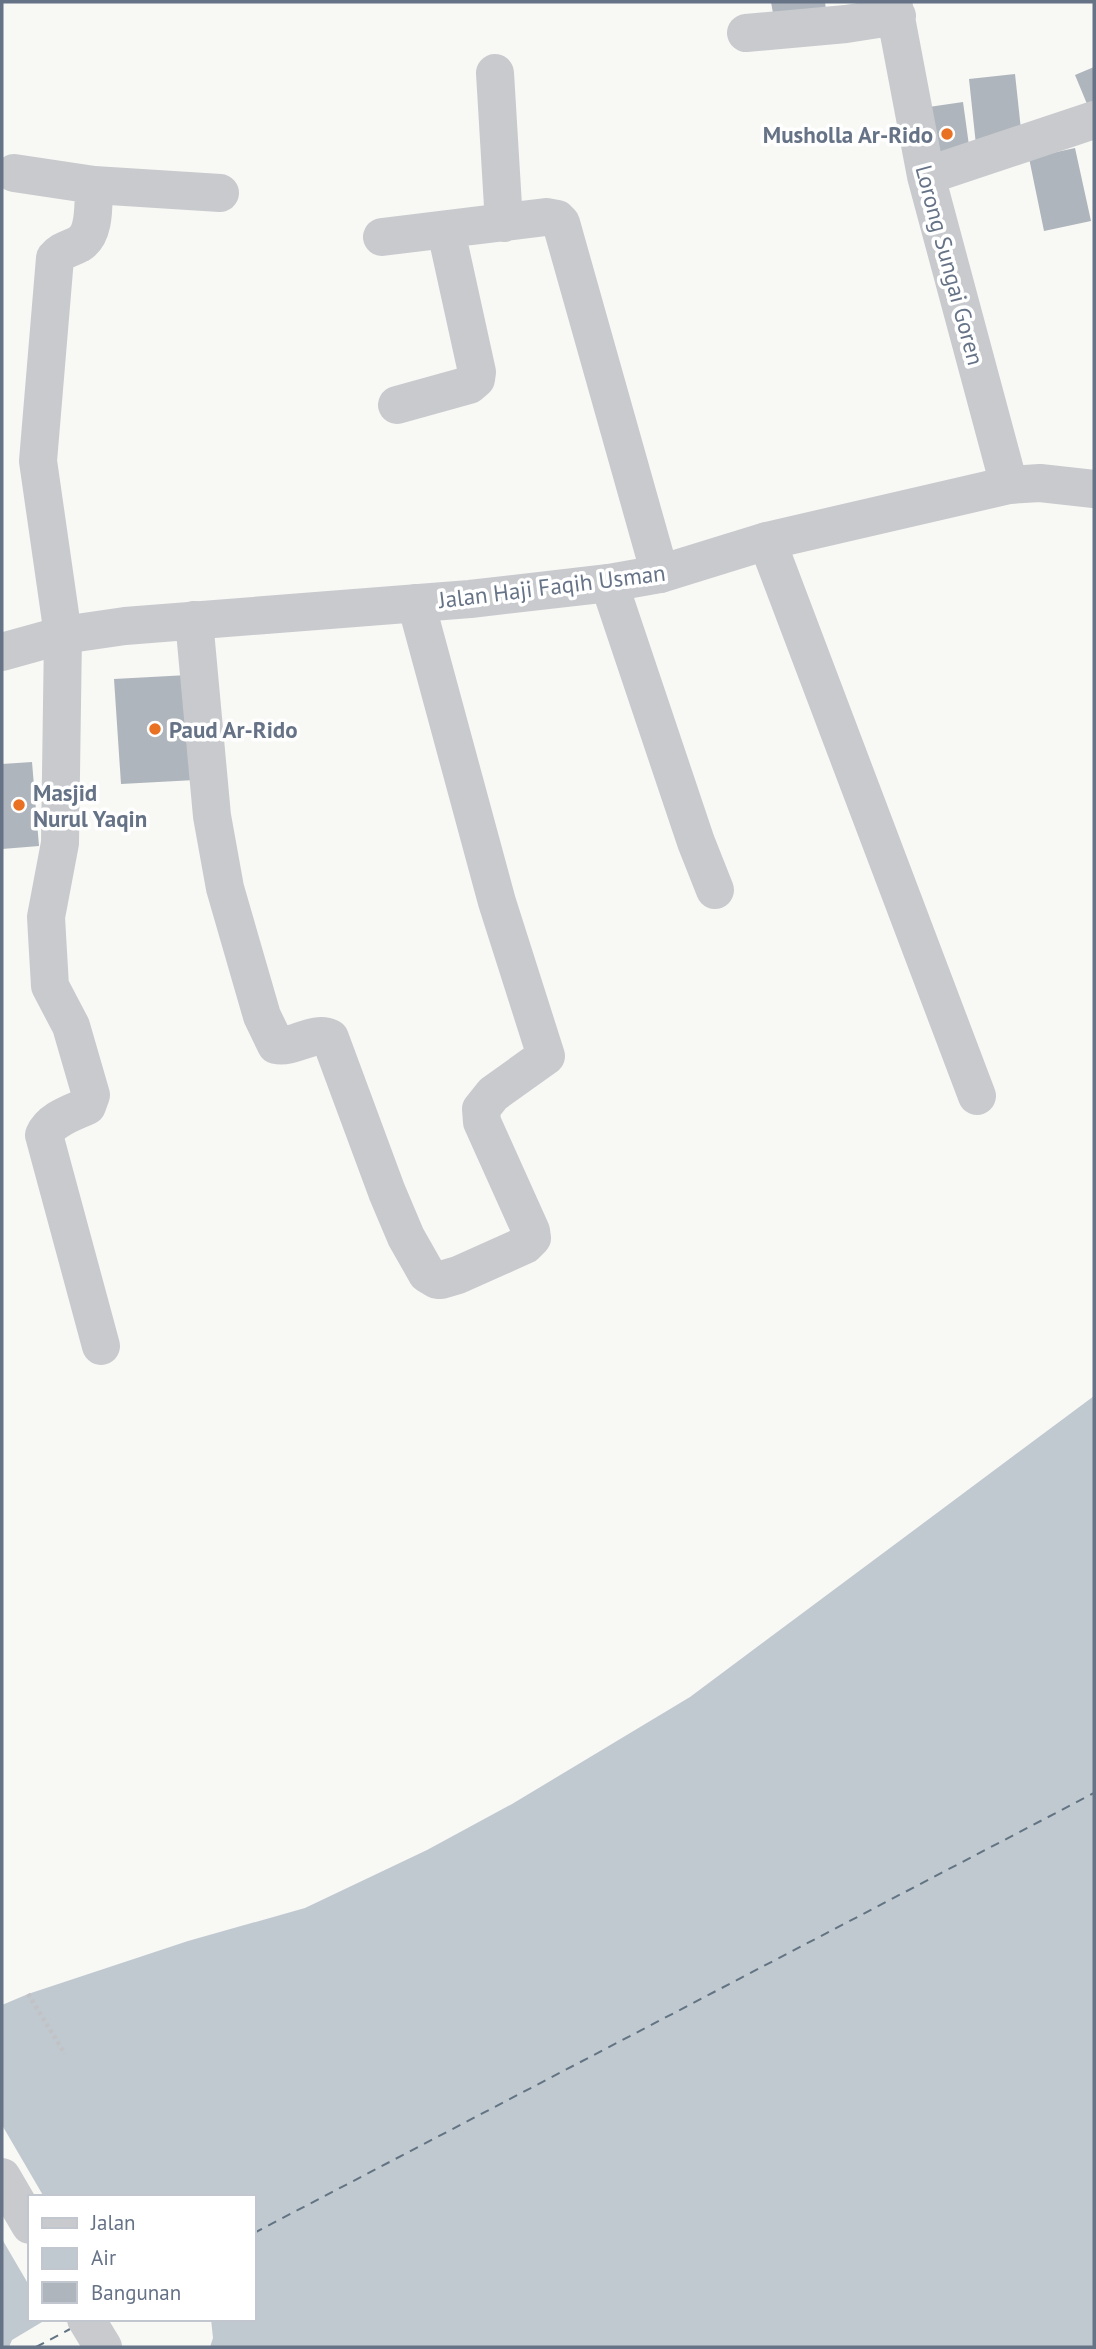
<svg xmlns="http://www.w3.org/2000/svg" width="1096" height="2349" font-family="'PT Sans',sans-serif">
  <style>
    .water { fill: #c1c9d0 }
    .pier { fill: #f8f8f5 }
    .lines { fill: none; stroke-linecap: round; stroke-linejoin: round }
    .ferry { stroke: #627483; stroke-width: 2; stroke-dasharray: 9 7; stroke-linecap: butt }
    .building { fill: #aeb5bc }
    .path { stroke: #c1c2c5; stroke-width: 4.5; stroke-dasharray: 3.5 3.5; stroke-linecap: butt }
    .minor { stroke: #c8cace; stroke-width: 38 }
    .tertiary { stroke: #c8cace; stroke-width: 38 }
    .poi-dot { fill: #e97124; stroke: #fff; stroke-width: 2.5 }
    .labels { text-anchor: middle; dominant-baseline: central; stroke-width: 7; stroke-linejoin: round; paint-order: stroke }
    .poi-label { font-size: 23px; font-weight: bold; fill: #667387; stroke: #fff; text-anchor: start }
    .street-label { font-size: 23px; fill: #667387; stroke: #fff }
  </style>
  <rect width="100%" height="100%" fill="#f8f8f5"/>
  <path class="water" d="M1094,1396V2347H210L213,2338L211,2319H254V2197H30V2319H47L12,2340L9,2347H2V2005L28,1994L188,1941L305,1908L427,1850L512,1804L690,1697Z"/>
  <path class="pier" d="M2,2125L44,2197H30V2287L2,2239Z"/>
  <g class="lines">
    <path class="ferry" d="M254,2233L1094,1793
      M36,2347L70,2329"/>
  </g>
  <path class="building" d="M771,2H825L826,10L774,19Z
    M1094,67V115L1092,116L1075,75Z
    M1015,74L1022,139L976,145L969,79Z
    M963,102L971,160L931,165L922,108Z
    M1075,148L1091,221L1044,231L1029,158Z
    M188,675L195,780L121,784L114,679Z
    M32,762L39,846L2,849V764Z"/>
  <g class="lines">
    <path class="path" d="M28,1994L65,2054"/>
    <path class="minor" d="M893,2L926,176L1009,485
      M746,33L846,24L897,16
      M495,73L504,223
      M14,173L94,185L220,193
      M926,176L1094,120
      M94,185C93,203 96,234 79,244C70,249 61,250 55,258L38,461L63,635L60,843L46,917L48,952L50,986L71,1026L91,1095L87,1106C72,1113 51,1119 44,1135L101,1346
      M382,237L546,217L557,219L561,223L660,574
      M397,405L469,385L476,379L477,372L446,231
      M767,541L977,1096
      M609,583L696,842L715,890
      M194,620L212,816L225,888L262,1016L276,1045C293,1049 314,1030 330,1038L387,1192L406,1237L427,1274L437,1280H441L458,1275L525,1245L532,1238L531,1231L482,1122L481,1109L493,1094L546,1056L497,902L416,603"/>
    <path class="tertiary" d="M2,652L63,635L125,626L470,599L609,583L660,574L767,541L1009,485L1040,483L1094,489
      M2,2177L30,2225
      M86,2319L103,2347"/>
  </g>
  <g class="poi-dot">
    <circle cx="947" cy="134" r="7"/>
    <circle cx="155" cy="729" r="7"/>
    <circle cx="19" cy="805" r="7"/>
  </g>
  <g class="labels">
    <g class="poi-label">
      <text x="933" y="134" text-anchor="end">Musholla Ar-Rido</text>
      <text x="169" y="729">Paud Ar-Rido</text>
      <text x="33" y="792">Masjid<tspan x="33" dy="26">Nurul Yaqin</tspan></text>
    </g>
    <g class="street-label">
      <text transform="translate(950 265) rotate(75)">Lorong Sungai Goren</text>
      <text transform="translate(552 586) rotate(-7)">Jalan Haji Faqih Usman</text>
    </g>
  </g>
  <rect width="1096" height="2349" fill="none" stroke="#667387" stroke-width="7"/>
  <rect x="28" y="2195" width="228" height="126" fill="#ffffff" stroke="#c2c7cf" stroke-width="2"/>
  <rect x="42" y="2218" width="35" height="10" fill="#c8cace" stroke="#c2c7cf" stroke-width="2"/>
  <text x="91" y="2230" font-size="21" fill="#667387">Jalan</text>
  <rect x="42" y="2248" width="35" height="21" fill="#c1c9d0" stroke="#c2c7cf" stroke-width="2"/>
  <text x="91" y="2265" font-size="21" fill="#667387">Air</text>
  <rect x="42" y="2282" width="35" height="21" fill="#aeb5bc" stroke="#c2c7cf" stroke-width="2"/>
  <text x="91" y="2300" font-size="21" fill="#667387">Bangunan</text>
</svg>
